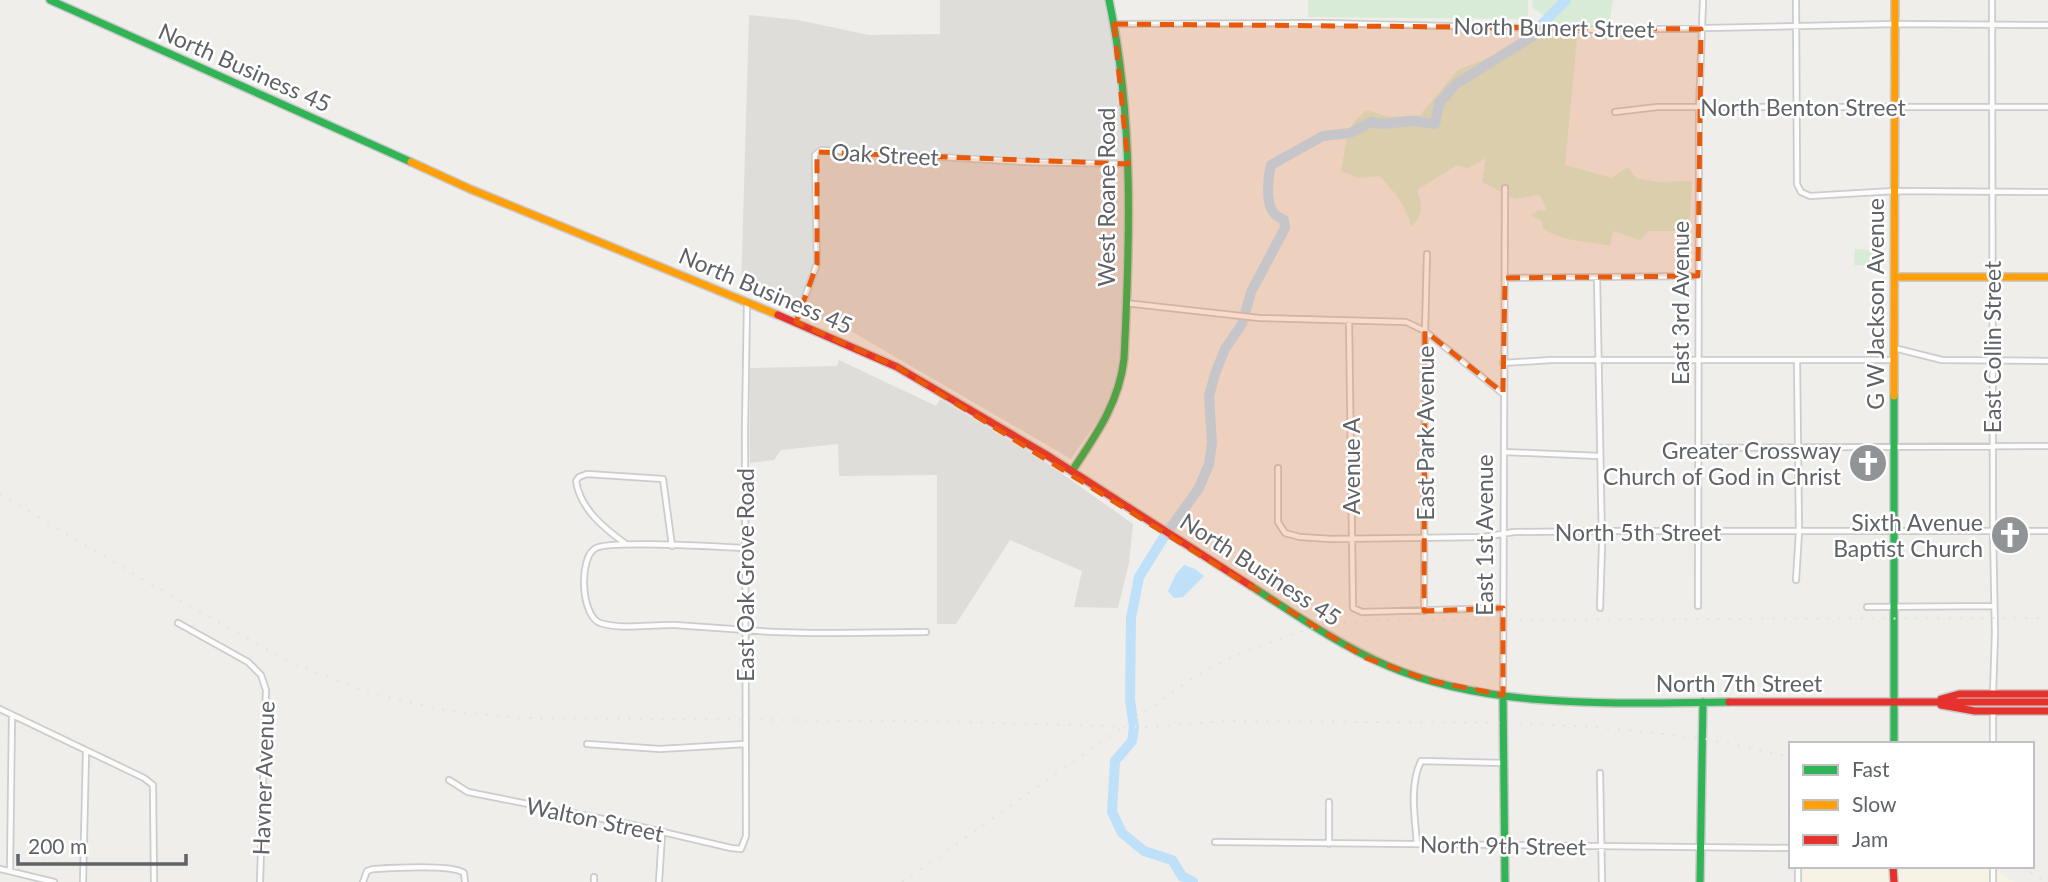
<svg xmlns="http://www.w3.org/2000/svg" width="2048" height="882" font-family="Lato,sans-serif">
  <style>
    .commercial { fill: #f7f3e4 }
    .industrial { fill: #dfddda }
    .green { fill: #d8ebd6 }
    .water { fill: #bfe0f9 }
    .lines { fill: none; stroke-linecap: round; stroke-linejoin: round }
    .river { stroke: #bfe0f9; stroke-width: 10 }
    .street-casing { stroke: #cbcccc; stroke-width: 8 }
    .fast-casing { stroke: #cacacb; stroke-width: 10 }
    .slow-casing { stroke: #cacacb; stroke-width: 10 }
    .jam-casing { stroke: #cacacb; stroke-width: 10 }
    .street { stroke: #fdfcfc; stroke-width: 4.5 }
    .fast { stroke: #30b455; stroke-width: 7 }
    .slow { stroke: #ff9f0a; stroke-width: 7 }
    .jam { stroke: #e5322d; stroke-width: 7 }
    .rail { stroke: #e4e4e4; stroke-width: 2; stroke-dasharray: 2 9; stroke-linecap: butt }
    .marked { fill: #e8590c; fill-opacity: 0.2; stroke: #e8590c; stroke-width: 5; stroke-dasharray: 14 9; stroke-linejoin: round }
    .labels { text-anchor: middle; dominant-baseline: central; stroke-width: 5; stroke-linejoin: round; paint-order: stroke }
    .street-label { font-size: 23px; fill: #5f6368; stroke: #fff }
    .poi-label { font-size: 23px; fill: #5f6368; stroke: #fff; text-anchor: end }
  </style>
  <rect width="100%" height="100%" fill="#efeeea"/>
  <path class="commercial" d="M1802,866H1990L2014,882H1801Z"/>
  <path class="industrial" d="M940,0H1104L1118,59L1125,186V258L1118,371L1113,393L1105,410L1071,459L849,330L741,290L749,15L798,20L869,35L940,34Z
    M839,360L936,406L940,399L1040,458L1133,524L1129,563L1118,608L1074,607L1082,571L1010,540L956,624H937V475L839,476L838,444L781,450L774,460L750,463V368L837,366Z"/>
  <path class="green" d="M1308,0H1528V19L1308,17Z
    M1533,0H1613L1609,26L1556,25L1532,7Z
    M1541,36L1577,38L1565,165L1612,178L1628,167L1636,178L1657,182L1692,181L1689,231H1649L1640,240L1613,231L1610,246C1583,240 1566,243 1542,228L1543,222L1531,215L1539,210L1547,211L1540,195L1515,199L1482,182L1486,158L1468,168L1457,165L1417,190C1423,206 1423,215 1411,227C1408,208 1393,189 1379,176L1358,178L1341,171L1347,138L1354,122L1366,110L1389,117L1420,115L1458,70Z
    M1855,249L1879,251L1878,266L1854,265Z"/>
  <path class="water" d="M1184,565L1195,569L1204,576L1183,597L1174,598L1168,591L1176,574Z"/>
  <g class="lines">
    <path class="river" d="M1541,25L1566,0
      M1193,882L1182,876L1172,860L1144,851L1122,833L1112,812L1115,761L1132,741L1134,727L1130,700L1131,618L1139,577L1162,540L1199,488L1209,464L1212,443L1209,396L1215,374L1225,349L1242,324L1251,292L1285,228L1284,220C1282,219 1275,215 1274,213C1265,203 1268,177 1271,165L1323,136L1350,133L1371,122L1381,124L1412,121L1435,124L1439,103L1456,84L1533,36"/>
    <defs>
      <path id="street" d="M1796,0L1797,184L1801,192L1810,196L1894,191L2048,192
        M1992,0L1993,531L1995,633L1993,693
        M1114,24L1324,23L1605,30L1895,24L2048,25
        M1615,112L1657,107H2048
        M1597,277L1602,545L1600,608
        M1505,278L1698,276
        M1125,303L1259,318L1406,322L1425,331L1502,393
        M796,321L817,264L815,165V155L821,150L1025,162L1127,164
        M1349,321L1353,608L1362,612L1503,608
        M1894,348L1942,360L2048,361
        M1503,363L1551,360H1894
        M1700,448L2048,446
        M1504,452L1599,456
        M1278,468V522L1285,533L1300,537L1331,539L1484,537L1514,532L1602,531H2048
        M626,544C605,529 580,509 576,481L579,477L587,474L663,479L672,546
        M745,548C720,547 612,540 596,548C578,557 581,616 600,623C622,630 652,624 675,625C703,627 732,629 760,631C815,635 871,632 926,632
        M1796,580L1799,532L1797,361
        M1698,606L1699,108L1703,0
        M1867,607L1994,606
        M1424,611L1425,331L1427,254
        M178,623L248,662L261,675L266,690L260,882
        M1503,694L1505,188
        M0,709L144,778L153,785L154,882
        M1993,711V744
        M587,744L660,749L745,744
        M1600,773L1602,882
        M449,780L468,792L633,825L731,848L741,849L746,836L745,430L747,303
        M1215,842L1791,848
        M1329,844V802
        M1417,844C1415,818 1409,786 1421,761L1503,763
        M0,869L54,882
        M10,871L12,715
        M83,882L86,752
        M363,882L367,871L373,869C390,868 452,864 464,873L465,882
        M594,882V877
        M659,882L662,834
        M1798,882V866
        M1993,882V866"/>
      <path id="fast" d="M50,0L411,162
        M1072,471C1096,435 1119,403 1124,359C1130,240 1134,118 1109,0
        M1251,586C1296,615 1339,645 1388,666C1491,710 1619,703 1729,702
        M1503,695L1505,882
        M1894,744V396
        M1700,882L1703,702"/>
      <path id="slow" d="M411,162L470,189L778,315
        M1895,277H2048
        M1894,396L1895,0"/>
      <path id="jam" d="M778,315L897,367L1045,454L1251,586
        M1941,699L1959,694H2048
        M1729,702H2048
        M1941,705L1975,711H2048
        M1893,866L1894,882"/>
    </defs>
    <use href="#street" class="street-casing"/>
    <use href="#fast" class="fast-casing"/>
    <use href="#slow" class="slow-casing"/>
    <use href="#jam" class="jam-casing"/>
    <use href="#street" class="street"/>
    <use href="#fast" class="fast"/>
    <use href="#slow" class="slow"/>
    <use href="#jam" class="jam"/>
    <path class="rail" d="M0,494L137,576L286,660L371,694L449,711L519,718L920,721L1147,727L1226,721L1513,723L1594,727L1702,738L1791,757
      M2021,866L2045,882
      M902,882L1194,677L1236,655L1299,632L1328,624L1380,620L2048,618"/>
  </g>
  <path class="marked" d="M1114,24L1701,29L1698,276L1505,278L1503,393L1425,331L1424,611L1503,608V695L1431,681L1366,658L897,367L796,322L817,264V152L1128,164Z"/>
  <defs>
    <symbol id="church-disc" viewBox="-11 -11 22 22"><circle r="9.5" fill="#919496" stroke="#fff"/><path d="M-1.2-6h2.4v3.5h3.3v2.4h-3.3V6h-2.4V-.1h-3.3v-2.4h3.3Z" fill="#fff"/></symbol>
  </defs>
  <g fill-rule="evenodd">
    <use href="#church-disc" x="1846" y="441" width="44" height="44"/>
    <use href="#church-disc" x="1988" y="513" width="44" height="44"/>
  </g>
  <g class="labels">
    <g class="street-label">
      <text transform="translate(1554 27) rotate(1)">North Bunert Street</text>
      <text transform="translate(245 67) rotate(24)">North Business 45</text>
      <text x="1803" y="107">North Benton Street</text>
      <text transform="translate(885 154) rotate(3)">Oak Street</text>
      <text transform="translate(1106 197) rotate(-90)">West Roane Road</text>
      <text transform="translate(766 290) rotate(23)">North Business 45</text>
      <text transform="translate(1680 303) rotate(-90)">East 3rd Avenue</text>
      <text transform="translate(1875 304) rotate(-90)">G W Jackson Avenue</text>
      <text transform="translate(1992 347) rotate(-90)">East Collin Street</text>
      <text transform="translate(1425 433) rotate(-90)">East Park Avenue</text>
      <text transform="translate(1351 466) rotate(-90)">Avenue A</text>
      <text x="1638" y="532">North 5th Street</text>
      <text transform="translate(1484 535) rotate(-90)">East 1st Avenue</text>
      <text transform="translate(1261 569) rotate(33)">North Business 45</text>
      <text transform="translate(745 575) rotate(-90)">East Oak Grove Road</text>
      <text x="1739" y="683">North 7th Street</text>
      <text transform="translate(263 778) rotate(-88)">Havner Avenue</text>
      <text transform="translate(595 819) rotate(12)">Walton Street</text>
      <text transform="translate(1503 845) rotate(1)">North 9th Street</text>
    </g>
    <g class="poi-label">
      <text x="1841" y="450">Greater Crossway<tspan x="1841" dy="26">Church of God in Christ</tspan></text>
      <text x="1983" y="522">Sixth Avenue<tspan x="1983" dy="26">Baptist Church</tspan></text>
    </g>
  </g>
  <rect x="1789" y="742" width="245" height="126" fill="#ffffff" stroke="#bfc1c3" stroke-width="2"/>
  <rect x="1803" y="765" width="35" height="10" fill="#30b455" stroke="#bfc1c3" stroke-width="2"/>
  <text x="1852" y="777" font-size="21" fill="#5f6368">Fast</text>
  <rect x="1803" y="800" width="35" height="10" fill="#ff9f0a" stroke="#bfc1c3" stroke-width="2"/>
  <text x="1852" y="812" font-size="21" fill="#5f6368">Slow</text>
  <rect x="1803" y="835" width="35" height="10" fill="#e5322d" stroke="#bfc1c3" stroke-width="2"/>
  <text x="1852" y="847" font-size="21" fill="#5f6368">Jam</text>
  <path d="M18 854v10h168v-10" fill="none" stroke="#5f6368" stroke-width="3.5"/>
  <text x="28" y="854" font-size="21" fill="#5f6368" stroke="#ffffff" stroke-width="5" paint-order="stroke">200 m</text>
</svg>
